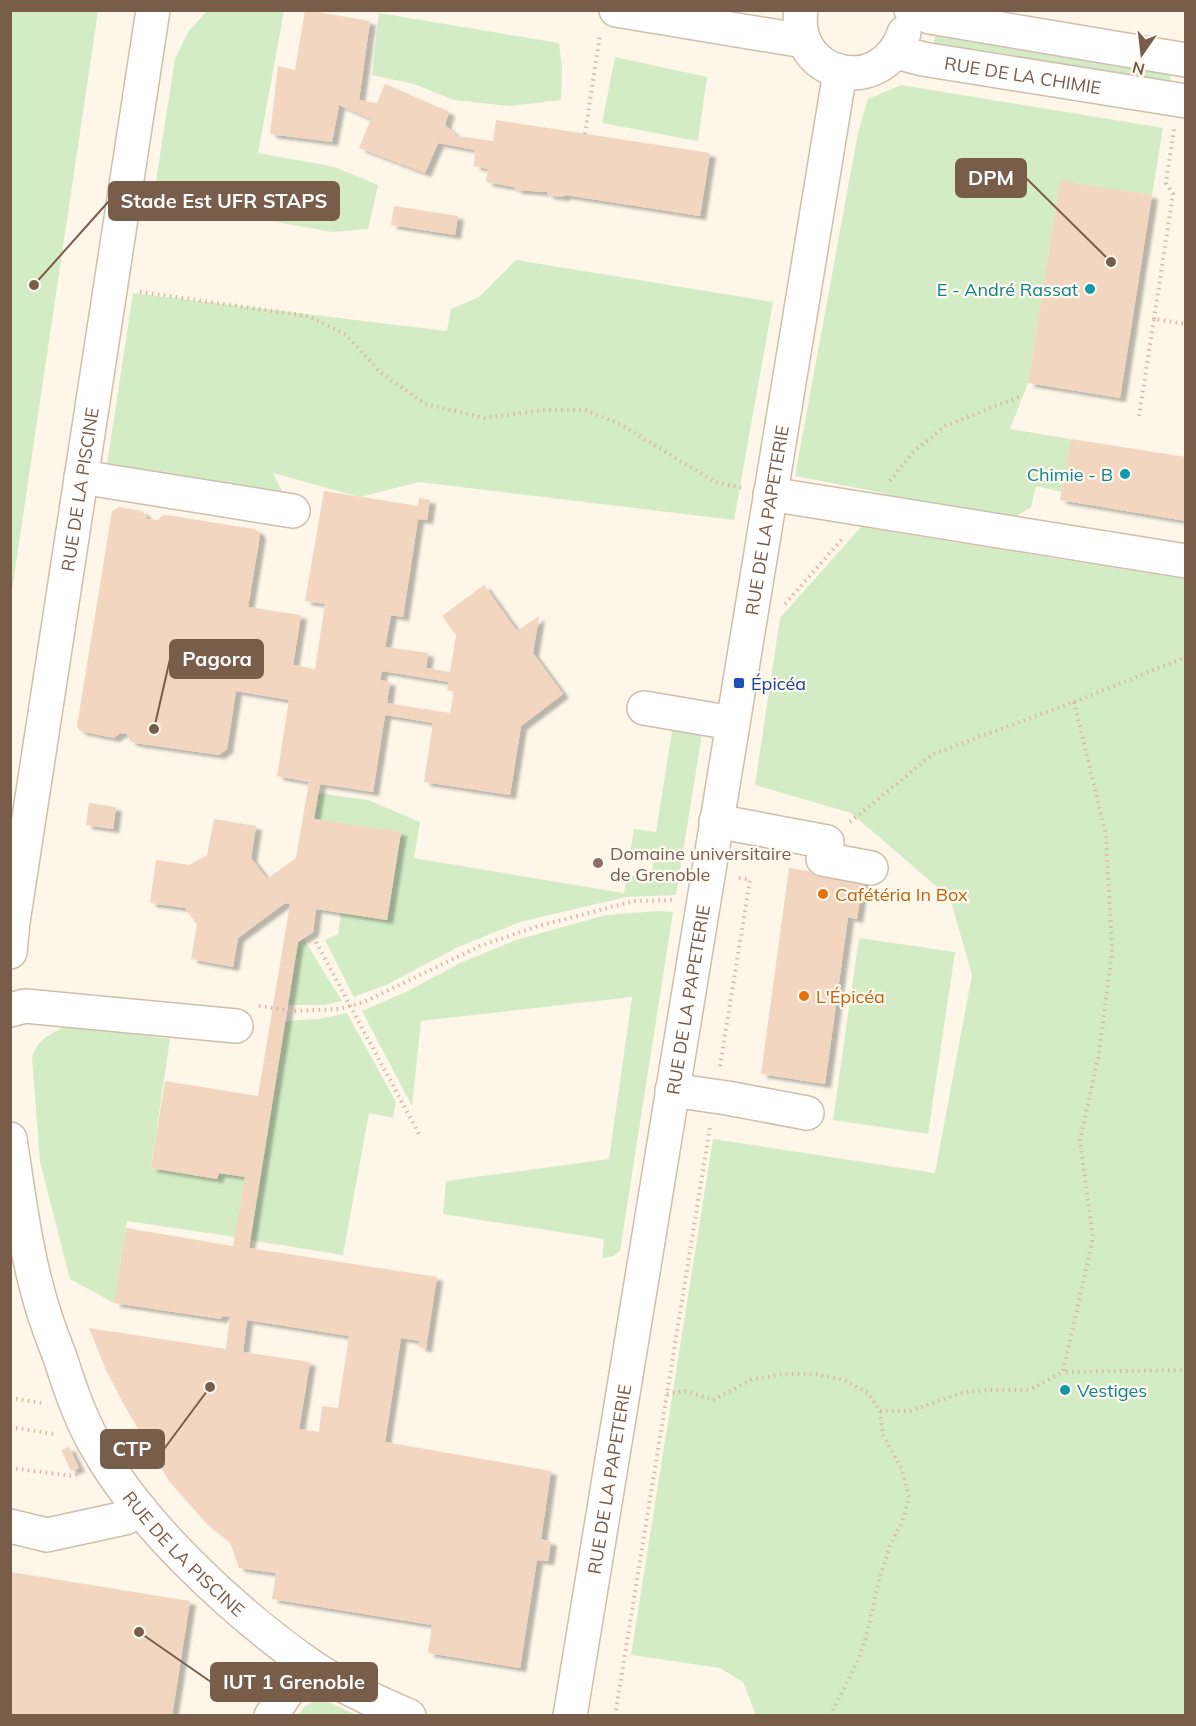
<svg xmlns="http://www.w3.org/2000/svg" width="1196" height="1726" font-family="Mulish,sans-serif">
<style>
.green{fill:#d4ecc6}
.building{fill:#f3d6c0;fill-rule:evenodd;filter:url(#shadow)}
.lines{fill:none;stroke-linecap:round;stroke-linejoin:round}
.minor-casing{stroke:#d0bead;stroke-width:36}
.path{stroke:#d9b9a2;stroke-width:4;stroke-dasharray:1.5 4.5;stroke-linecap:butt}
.minor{stroke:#fff;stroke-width:33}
.culture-dot{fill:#0f9aa8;stroke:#fffaf0;stroke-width:2}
.transit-dot{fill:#1a4fb4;stroke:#fffaf0;stroke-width:2}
.education-dot{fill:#8d6e63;stroke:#fffaf0;stroke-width:2}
.food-dot{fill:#e8710a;stroke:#fffaf0;stroke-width:2}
.labels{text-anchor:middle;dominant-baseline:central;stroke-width:4.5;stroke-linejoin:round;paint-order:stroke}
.street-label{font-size:18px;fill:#795d4b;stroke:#fffaf0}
.culture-label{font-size:18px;fill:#0d838f;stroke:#fffaf0;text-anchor:end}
.transit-label{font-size:18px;fill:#164399;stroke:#fffaf0;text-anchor:start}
.education-label{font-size:18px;fill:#785e54;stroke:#fffaf0;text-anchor:start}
.food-label{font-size:18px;fill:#c56008;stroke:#fffaf0;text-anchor:start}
.leader{fill:none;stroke:#795d4b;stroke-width:2}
.callout-dot{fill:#795d4b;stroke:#fffaf0;stroke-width:2}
.callout{fill:#795d4b;stroke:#795d4b;stroke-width:2}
.callout-label{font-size:20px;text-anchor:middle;font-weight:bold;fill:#fff}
</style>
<defs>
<filter id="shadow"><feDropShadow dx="6" dy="4" stdDeviation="1.5" flood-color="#0004"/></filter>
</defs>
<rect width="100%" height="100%" fill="#fdf6e9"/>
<path class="green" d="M10 11H98L11 597H10Z
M207 11H284L258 153 335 167 378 185 368 229 332 232 153 200 175 59 188 32Z
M379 13 559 43 562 69 561 100 509 106 454 100 414 84 372 75Z
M935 34 1172 67 1169 86 933 48Z
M615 57 707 77 698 141 602 123Z
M901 85 1163 128 1152 195 1060 182 1028 383 1010 429 1071 439 1062 492 1036 486 1031 507 1013 518 889 500 883 493 795 476 858 133 868 99Z
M516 260 773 302 734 520 419 482 360 497 273 473 285 498 106 471 133 293 447 331 451 309 479 297Z
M861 527 1185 579V1715H756L743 1682 720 1668 631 1655 713 1139 935 1173 972 975 950 898 851 813 755 785 780 618Z
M674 719 703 728 676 895 626 897 520 922 456 948 388 984 354 997 325 940 338 934 341 913 387 920 401 833 314 819 318 793 368 800 420 822 414 858 624 893 627 875 651 879 654 858 630 854 634 829 656 832Z
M657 911 673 912 620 1251 613 1256 602 1258 604 1239 443 1214 446 1181 609 1159 632 997 421 1021 412 1106 362 1011 408 991 460 963 516 940 606 915Z
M303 938 342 1001 325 1005H287L298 942Z
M859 938 955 952 928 1134 833 1120Z
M347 1013 396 1102 393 1118 369 1113 343 1255 250 1240 285 1021 319 1019Z
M68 1026 170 1039 151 1168 217 1179 219 1173 245 1177 235 1237 127 1221 114 1303 70 1279 40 1162 32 1057C38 1039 51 1033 68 1026Z
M319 1699 329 1702 356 1715H298L305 1706Z"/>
<path class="building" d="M305 10 370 21 359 100 377 103 385 84 449 112 445 125 457 136 493 141 496 120 710 153 700 216 566 195 562 197 548 195 547 192 516 190 514 187 486 182 488 169 474 166 475 150 438 143 425 173 359 148 371 119 339 105 332 142 270 134 278 66 295 70Z
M1060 181 1152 195 1120 398 1028 383Z
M394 206 458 216 455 235 391 225Z
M1071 439 1186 457V521L1060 500Z
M324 491 418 506 419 498 430 500 427 520 418 519 403 617 391 615 385 647 428 653 426 668 450 672 456 635 442 616 484 585 517 631 539 616 533 653 563 694 521 726 510 795 424 782 433 723 385 715 373 792 320 784 314 819 401 832 387 920 316 909 313 932 298 942 249 1248 437 1277 426 1348 419 1347 420 1341 401 1338 385 1442 551 1471 541 1539 551 1542 548 1561 537 1560 520 1668 428 1653 432 1625 272 1599 276 1573 239 1568 230 1542 207 1524 169 1481 124 1405 106 1370 89 1328 226 1349 230 1317 222 1316 221 1319 114 1303 126 1228 233 1246 245 1177 219 1173 217 1179 151 1168 165 1081 258 1096 290 904 285 903 238 938 233 967 191 959 197 925 185 908 150 903 156 860 190 865 207 855 214 819 256 826 251 858 267 879 296 858 309 782 277 776 289 700 236 691 227 749 219 755 135 743 130 741 127 734 120 733 114 738 80 731 77 726 112 511 119 507 141 511 145 514 147 519 158 520 162 516 167 515 254 529 258 531 260 535 248 607 301 615 293 665 315 669 325 604 305 601ZM382 671 449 682 447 690 454 692 450 713 387 703 390 682 380 680ZM247 1320 349 1336 338 1408 322 1406 319 1432 299 1429 310 1362 243 1352Z
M89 803 116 807 113 829 86 825Z
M789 868 863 880 857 919 848 917 825 1084 761 1074Z
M69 1447 79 1468 71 1471 61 1450Z
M10 1572 190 1601 172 1716H10Z"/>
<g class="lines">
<defs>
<g id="minor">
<path d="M616 10 804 41"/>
<path d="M801 10C791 77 882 99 904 33"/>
<path d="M911 10 930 17 1186 60"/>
<path id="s1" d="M896 52 923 59 1186 101"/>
<path d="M81 477 293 511"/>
<path d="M770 494 1186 561"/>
<path d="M644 708 732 723"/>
<path d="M716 821 827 842 823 859 871 868"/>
<path id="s2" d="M10 952 13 922 153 10"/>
<path d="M10 1010 25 1006 236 1026"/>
<path d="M672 1090 727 1098 807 1113"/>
<path id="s3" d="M10 1139C19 1197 26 1257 44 1313 49 1329 55 1344 61 1360 70 1389 80 1418 95 1444 139 1524 231 1609 305 1662 334 1683 376 1702 409 1716"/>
<path d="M10 1526 47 1535 125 1518 140 1509"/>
<path d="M271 1716 306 1663"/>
<path id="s4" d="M570 1716 840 72"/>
</g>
</defs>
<use href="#minor" class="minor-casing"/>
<path class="path" d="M585 134 600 35
M140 292 308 316 346 335 380 372 425 404 485 418 543 410H585L620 424 715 482 742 488
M1154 319 1173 194 1166 183 1174 129
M1139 416 1154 319 1186 324
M890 481 912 453 945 426 1021 396
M785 604 844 537
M1074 702 1106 835 1112 952 1099 1054 1080 1140 1093 1238 1063 1372 1186 1370
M850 822 933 754 1074 702 1186 657
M316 942 420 1136
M259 1006 294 1011 339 1009 364 1002 480 946 535 927 634 901 672 900
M720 1066 750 880 739 878
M667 1394 685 1391 713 1400 753 1379 785 1374H815L844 1380 868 1393 880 1411 883 1435 902 1470 909 1497 902 1522 890 1545 878 1584 867 1634 858 1660 830 1716
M10 1398 42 1403
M880 1411H910L964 1392 991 1390H1029L1063 1372
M10 1427 54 1434
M10 1468 73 1476 78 1474
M615 1716 710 1127"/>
<use href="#minor" class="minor"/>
</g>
<g class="culture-dot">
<circle cx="1090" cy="289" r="6"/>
<circle cx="1125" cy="474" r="6"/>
<circle cx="1065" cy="1390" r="6"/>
</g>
<rect class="transit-dot" x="733" y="677" width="12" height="12" rx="3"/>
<circle class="education-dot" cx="598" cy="863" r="6"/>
<g class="food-dot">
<circle cx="823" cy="894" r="6"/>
<circle cx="804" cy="996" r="6"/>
</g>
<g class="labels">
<g class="street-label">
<text stroke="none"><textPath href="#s1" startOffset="129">RUE DE LA CHIMIE</textPath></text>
<text stroke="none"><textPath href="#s2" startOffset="468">RUE DE LA PISCINE</textPath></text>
<text stroke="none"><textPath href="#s4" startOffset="1212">RUE DE LA PAPETERIE</textPath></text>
<text stroke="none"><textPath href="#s4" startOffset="726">RUE DE LA PAPETERIE</textPath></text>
<text stroke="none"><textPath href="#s4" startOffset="240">RUE DE LA PAPETERIE</textPath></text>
<text stroke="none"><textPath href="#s3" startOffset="460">RUE DE LA PISCINE</textPath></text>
</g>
<g class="culture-label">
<text x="1078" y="289">E - André Rassat</text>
<text x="1113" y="474">Chimie - B</text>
<text x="1077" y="1390" text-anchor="start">Vestiges</text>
</g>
<g class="transit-label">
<text x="751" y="683">Épicéa</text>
</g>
<g class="education-label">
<text x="610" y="853">Domaine universitaire<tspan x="610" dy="21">de Grenoble</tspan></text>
</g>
<g class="food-label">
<text x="835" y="894">Cafétéria In Box</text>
<text x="816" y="996">L'Épicéa</text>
</g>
</g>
<path class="leader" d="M1111 262L1026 178M34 285L109 201M154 729L170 659M210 1387L164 1449M139 1632L211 1682"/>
<g class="callout-dot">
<circle cx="1111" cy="262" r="6"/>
<circle cx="34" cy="285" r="6"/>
<circle cx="154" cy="729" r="6"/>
<circle cx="210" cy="1387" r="6"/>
<circle cx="139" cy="1632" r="6"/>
</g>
<g class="callout">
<rect x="956" y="159" width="70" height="38" rx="6"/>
<rect x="109" y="182" width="230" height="38" rx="6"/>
<rect x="170" y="640" width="93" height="38" rx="6"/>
<rect x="101" y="1430" width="63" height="38" rx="6"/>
<rect x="211" y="1663" width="166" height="38" rx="6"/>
</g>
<g class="callout-label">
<text x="991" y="185">DPM</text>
<text x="224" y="208">Stade Est UFR STAPS</text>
<text x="217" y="666">Pagora</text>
<text x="132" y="1456">CTP</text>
<text x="294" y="1689">IUT 1 Grenoble</text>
</g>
<rect width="1196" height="1726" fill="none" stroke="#795d4b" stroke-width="24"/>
<g transform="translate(1142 54) rotate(194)" stroke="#fffaf0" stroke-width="4.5" paint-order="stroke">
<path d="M0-4.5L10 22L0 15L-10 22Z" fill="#795d4b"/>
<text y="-9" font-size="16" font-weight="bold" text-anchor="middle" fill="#795d4b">N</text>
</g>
</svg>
